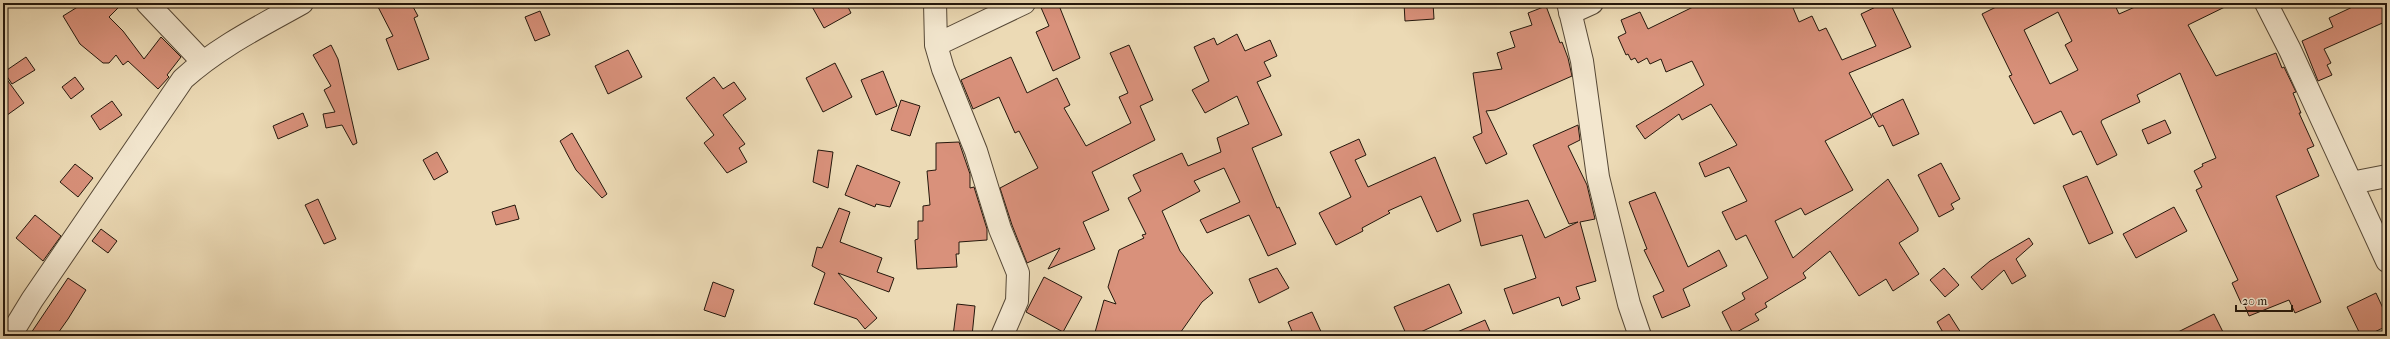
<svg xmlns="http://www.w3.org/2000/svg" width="2390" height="339" font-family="'IM FELL French Canon',serif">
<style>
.building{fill:#d9917b;stroke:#24170c;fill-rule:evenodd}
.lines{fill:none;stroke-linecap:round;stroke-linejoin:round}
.minor-casing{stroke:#564836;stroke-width:24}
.minor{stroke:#f3e7cf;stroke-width:22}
</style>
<rect width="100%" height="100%" fill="#ecdab5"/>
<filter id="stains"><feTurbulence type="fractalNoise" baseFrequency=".005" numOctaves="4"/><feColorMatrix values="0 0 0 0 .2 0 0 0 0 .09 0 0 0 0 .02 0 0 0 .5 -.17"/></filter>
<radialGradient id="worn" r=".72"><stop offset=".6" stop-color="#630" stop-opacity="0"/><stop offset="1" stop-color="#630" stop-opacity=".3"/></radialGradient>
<path class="building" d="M84 3H123L109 17 123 31 144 59 161 37 181 57 167 75 169 77 158 89 128 61 123 65 116 55 109 63H103L80 44 63 16Z
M376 3H411L418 16 414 18 429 59 398 70 386 39 393 36Z
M810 3H846L851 13 824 28Z
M1039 3H1058L1080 58 1053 71 1036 32 1049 26Z
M1404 3H1433L1434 19 1405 21Z
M1691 3H1791L1799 22 1812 16 1819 31 1826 28 1842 60 1876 46 1861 14 1884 3H1890L1911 47 1849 73 1872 117 1825 141 1853 190 1805 215 1801 208 1775 221 1793 258 1888 179 1918 228V231L1899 243 1919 274 1893 291 1886 279 1859 296 1830 251 1803 273 1806 278 1765 303 1767 307 1755 314 1759 320 1733 334 1722 312 1745 299 1742 293 1768 278 1746 235 1736 240 1722 212 1747 201 1729 167 1705 177 1699 163 1737 145 1711 104 1682 120 1679 114 1645 139 1636 126 1704 85 1692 61 1666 72 1661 59 1650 64 1647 58 1638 63 1635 58 1631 60 1628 54 1626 55 1618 37 1626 33 1621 20 1640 12 1648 29 1693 7Z
M2004 3H2114L2119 14 2144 3H2233L2188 25 2216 76 2276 53 2282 68 2284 67 2296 92 2293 93 2301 113H2299L2314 146 2307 149 2319 176 2276 196 2321 302 2295 313 2289 300 2249 316 2244 304 2242 305 2232 283 2238 280 2196 190 2202 187 2194 171 2203 166 2202 164 2216 158 2180 73 2137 95 2140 102 2102 120 2101 122 2117 155 2097 165 2081 131 2073 135 2061 111 2034 124 2009 76 2012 75 1982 14ZM2058 12 2072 41 2065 45 2078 70 2050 84 2024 30Z
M2361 3H2387V21L2324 49 2331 63 2327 65 2332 75 2318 81 2302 41 2333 27 2329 18Z
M1546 6 1560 43 1562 42 1568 58 1572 76 1495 110 1486 111 1507 154 1486 164 1473 137 1482 133 1473 73 1502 69 1497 53 1515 47 1510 32 1532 25 1528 13Z
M540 11 550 35 535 41 525 17Z
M1237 34 1245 51 1270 40 1277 56 1264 62 1271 76 1257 82 1282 135 1252 148 1277 208 1279 207 1296 244 1268 256 1249 215 1207 233 1200 220 1240 202 1224 168 1194 181 1200 191 1162 211 1180 251 1213 293 1202 302 1178 336H1094L1104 300 1116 304 1108 287 1119 250 1144 238 1142 235 1146 234 1128 198 1141 191 1133 175 1182 153 1188 166 1221 152 1217 138 1249 124 1237 96 1205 113 1192 90 1209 81 1194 47 1214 38 1217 45Z
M331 45 338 59 357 143 353 145 342 125 326 128 323 114 335 112 324 90 331 86 313 55Z
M1129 45 1153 100 1140 106 1155 140 1092 172 1109 210 1083 222 1095 249 1048 269 1060 248 1027 263 1012 225 1000 188 1038 168 1019 131 1015 133 999 97 973 109 961 80 1011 57 1027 93 1057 78 1070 105 1064 108 1086 146 1131 123 1119 97 1128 93 1110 53Z
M628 50 642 77 608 94 595 66Z
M26 57 35 70 12 84 4 72Z
M835 63 852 97 823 112 806 78Z
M883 71 897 106 876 115 861 80Z
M3 74 24 103 3 118Z
M75 77 84 89 71 99 62 87Z
M714 77 723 89 734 82 746 99 723 115 745 144 739 148 747 162 727 173 704 143 714 135 686 98Z
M1903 99 1919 134 1893 146 1883 125 1879 127 1872 114Z
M901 100 920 106 910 136 891 130Z
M112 101 122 115 100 130 91 116Z
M303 113 308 126 278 139 273 126Z
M2165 120 2171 133 2148 144 2142 130Z
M1578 125 1580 140 1568 146 1587 185 1595 219 1580 222 1596 281 1576 287 1580 299 1562 306 1559 297 1513 314 1504 289 1536 278 1522 235 1481 246 1473 214 1528 200 1545 238 1578 222 1569 224 1533 145Z
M572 133 607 194 602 198 576 170 560 141Z
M1359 139 1366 155 1355 160 1368 187 1435 157 1461 221 1437 232 1421 196 1388 211 1390 213 1362 228 1363 231 1336 245 1319 213 1351 197 1330 152Z
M959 142 970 174V188L974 187 987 229V240L959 242V254H956L957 267 917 269 915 240 918 239V221H923V206L930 205 927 171 936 170V143Z
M818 150 833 152 828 188 813 182Z
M437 152 448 172 434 180 423 160Z
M1941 163 1960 199 1951 204 1954 209 1939 217 1918 175Z
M75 164 93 178 78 197 60 182Z
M857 165 900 182 890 207 876 204 875 207 845 195Z
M2087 176 2113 233 2089 244 2063 186Z
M1655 192 1688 267 1719 250 1727 266 1683 289 1690 306 1662 318 1653 296 1664 291 1644 250 1647 249 1629 202Z
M318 199 336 239 324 244 305 205Z
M515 205 519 219 496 225 492 212Z
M2174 207 2187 231 2136 258 2123 234Z
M839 208 850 212 840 242 882 258 877 272 894 278 889 292 838 273 877 318 865 329 857 319 814 304 825 273 812 266 817 247 822 248Z
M35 215 61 236 43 261 16 238Z
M101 229 117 241 108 253 92 241Z
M2029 238 2033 244 2016 259 2026 276 2012 284 2004 270 1982 290 1971 277 1990 261Z
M1277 268 1289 288 1259 303 1249 279Z
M1944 268 1959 285 1945 297 1930 280Z
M1044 277 1082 297 1063 332 1026 312Z
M68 278 86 290 68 319 56 336H29Z
M713 282 734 290 725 317 704 310Z
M1449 284 1462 313 1412 336H1407L1394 307Z
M2376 293 2387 317V326L2366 336H2361L2347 307Z
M957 304 975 306 972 336H953Z
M1312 312 1323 336H1294L1288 322Z
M1949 314 1963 336H1945L1937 322Z
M2214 314 2225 336H2170Z
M1485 320 1492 336H1448Z"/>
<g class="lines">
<defs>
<path id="minor" d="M147 3 202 61
M935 3 936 45 943 69 976 151 1000 229 1018 273 1017 301 1002 336
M1568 3 1582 61 1598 177 1629 304 1640 336
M2266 3 2290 50 2387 261
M1570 13 1592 3
M936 45 1024 3
M2351 183 2387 176
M10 336 32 300 183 79C218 47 261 26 302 3"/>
</defs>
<use href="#minor" class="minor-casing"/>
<use href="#minor" class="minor"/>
</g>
<rect width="2390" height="339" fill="none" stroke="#ecdab5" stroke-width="16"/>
<rect x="4" y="4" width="2382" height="331" fill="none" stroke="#24170c" stroke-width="2"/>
<rect x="8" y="8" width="2374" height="323" fill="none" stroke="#24170c"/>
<path d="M2236 305v6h56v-6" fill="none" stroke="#24170c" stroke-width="2"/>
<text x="2242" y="305" font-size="12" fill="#24170c" stroke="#f3e7cf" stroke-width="3" paint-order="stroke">20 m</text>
<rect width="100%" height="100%" filter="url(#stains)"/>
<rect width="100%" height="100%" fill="url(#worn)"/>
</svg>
